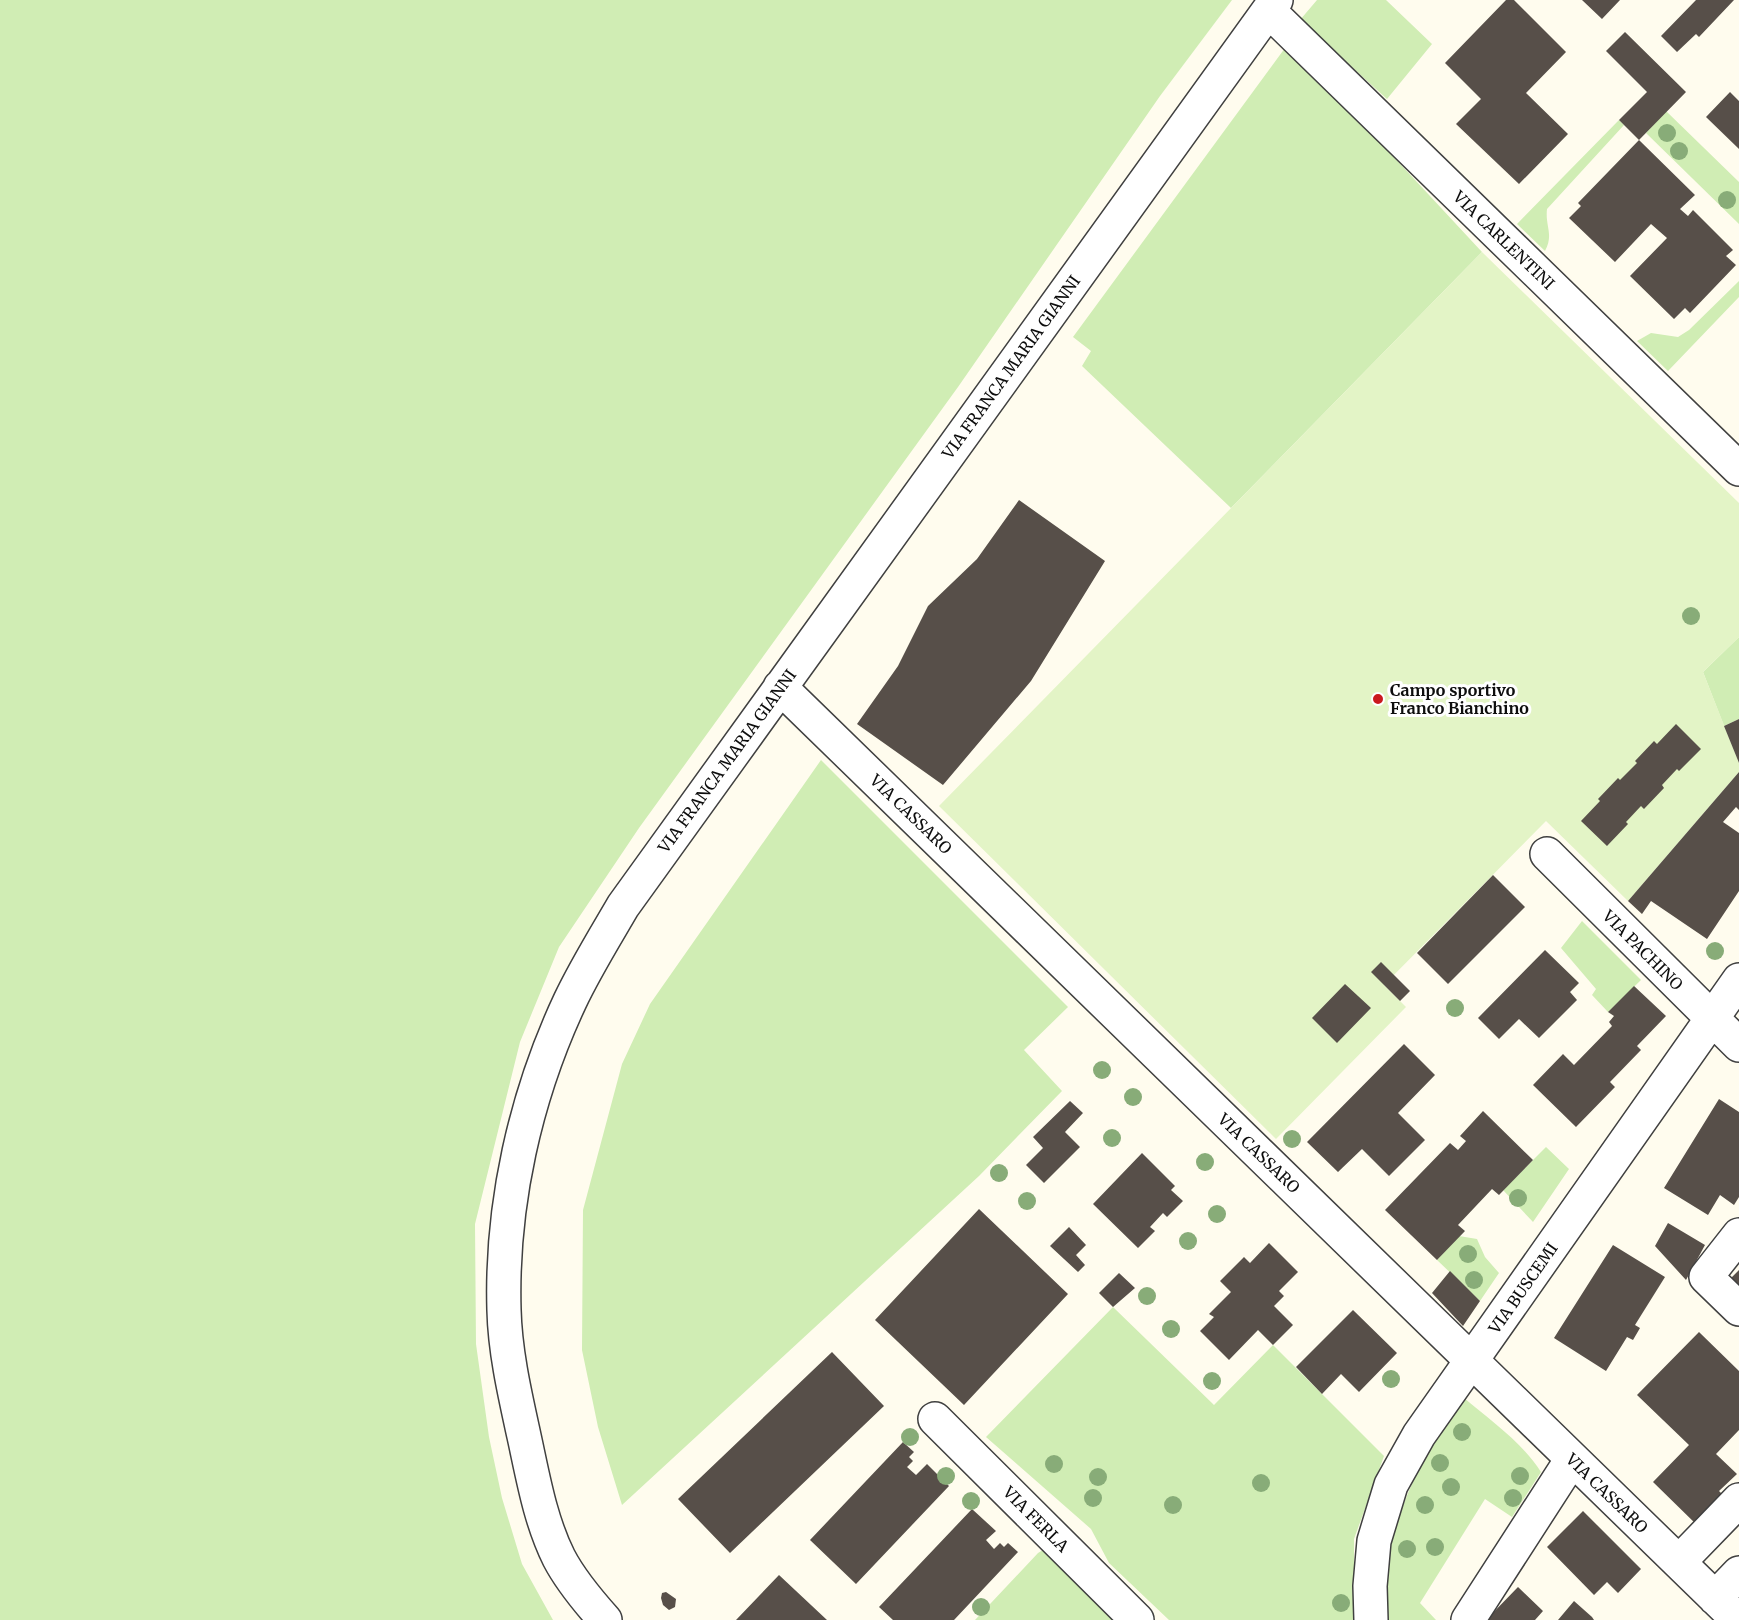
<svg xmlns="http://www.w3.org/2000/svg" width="1739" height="1620" font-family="Merriweather,serif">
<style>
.green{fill:#d0edb4}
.pitch{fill:#e3f4c6}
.building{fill:#574f49}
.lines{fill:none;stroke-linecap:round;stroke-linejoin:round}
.minor-casing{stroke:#404040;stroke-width:36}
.minor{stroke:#fff;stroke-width:33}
.tree{fill:#88ac78}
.poi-dot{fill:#ca191e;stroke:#fff;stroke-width:2}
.labels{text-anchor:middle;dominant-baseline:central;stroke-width:6;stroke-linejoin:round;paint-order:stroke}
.street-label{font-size:16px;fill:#0d0d0d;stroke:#fff}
.poi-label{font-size:16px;font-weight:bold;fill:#0d0d0d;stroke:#fff;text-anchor:start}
</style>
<rect width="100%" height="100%" fill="#fffcee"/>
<path class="green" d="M0 0H1232L1160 96 958 387 639 828 559 947 520 1042 475 1224 476 1344 489 1437 502 1498 522 1564 553 1620H0Z
M1317 0H1386L1432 44 1387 99 1300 20Z
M1285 48 1350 110 1482 252 1231 508 1082 366 1091 351 1073 337Z
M1666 111 1739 182V224L1646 133Z
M1619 120 1624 125 1547 209C1545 227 1554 234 1545 251L1517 224Z
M1739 281V297L1668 371 1637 341 1651 333 1678 337 1689 330Z
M1739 637V719L1724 726 1703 672Z
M821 760 1068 1007 1024 1050 1062 1091 979 1176 622 1505 598 1427 582 1350 583 1210 622 1064 650 1004Z
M1582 921 1641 980 1608 1012 1592 995 1596 989 1561 948Z
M1546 1147 1569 1169 1533 1222 1503 1190Z
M1459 1236 1477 1239 1485 1257 1499 1273 1480 1301 1437 1260Z
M1113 1307 1214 1405 1273 1345 1384 1456 1354 1539V1600L1355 1620H1169L1109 1563 1091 1529 986 1437Z
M1464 1398C1491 1421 1522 1442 1541 1472L1512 1517 1485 1499 1420 1603 1436 1620H1389C1387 1607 1383 1591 1384 1579 1390 1523 1427 1440 1464 1398Z
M1046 1548 1119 1620H975L1038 1553Z"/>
<path class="pitch" d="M1482 252 1739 503V637L1703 672 1739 763V772L1628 901 1546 821 1384 985 1406 1007 1276 1139 939 806Z"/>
<path class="building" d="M1506 0H1514L1566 52 1526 93 1568 134 1519 184 1456 124 1481 99 1445 63Z
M1582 0H1620L1602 19Z
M1696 0H1734L1699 37 1696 34 1677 52 1661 36Z
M1625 32 1686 92 1639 140 1619 120 1647 92 1606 51Z
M1730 92 1739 101V149L1706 117Z
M1639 140 1695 195 1680 209 1688 216 1693 210 1733 250 1726 256 1736 265 1690 313 1685 308 1674 319 1630 276 1667 238 1651 224 1615 262 1569 218 1581 206 1578 203Z
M1019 500 1105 561 1031 681 943 785 857 724 898 666 928 606 977 559Z
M1739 719V763L1724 726Z
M1676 724 1701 749 1679 771 1677 769 1662 785 1664 788 1644 809 1641 806 1626 822 1628 824 1607 846 1581 821 1600 801 1598 799 1618 778 1620 780 1637 763 1635 761 1654 741 1657 744Z
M1739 772V810L1736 807 1723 822 1739 833V891L1707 939 1651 901 1642 914 1628 901Z
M1493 875 1525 907 1448 984 1417 953Z
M1545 950 1579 983 1570 992 1577 1000 1539 1038 1519 1019 1499 1039 1478 1018Z
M1381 962 1410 991 1400 1001 1371 972Z
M1345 984 1371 1008 1337 1043 1312 1018Z
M1634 986 1666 1016 1637 1046 1641 1050 1610 1082 1615 1087 1576 1127 1533 1085 1563 1054 1574 1065 1612 1026 1609 1022 1614 1016 1608 1012Z
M1404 1044 1435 1075 1398 1113 1425 1140 1389 1176 1362 1149 1338 1172 1307 1142Z
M1719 1099 1739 1112V1197L1734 1205 1720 1195 1708 1215 1664 1188Z
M1070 1101 1083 1113 1065 1132 1080 1147 1044 1183 1026 1165 1043 1148 1033 1137Z
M1483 1111 1533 1160 1499 1195 1492 1189 1458 1225 1465 1231 1437 1260 1385 1210 1450 1143 1458 1150 1466 1141 1460 1136Z
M1142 1153 1175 1186 1171 1190 1183 1201 1167 1217 1163 1213 1150 1227 1155 1231 1138 1248 1093 1204Z
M979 1209 1068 1294 964 1405 875 1320Z
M1668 1223 1705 1245 1686 1280 1655 1246Z
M1069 1227 1086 1245 1076 1255 1085 1265 1078 1272 1050 1246Z
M1269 1243 1298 1272 1279 1291 1284 1296 1274 1306 1293 1325 1273 1345 1258 1330 1229 1360 1200 1331 1214 1317 1209 1314 1231 1292 1220 1281 1244 1257 1250 1263Z
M1613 1245 1665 1277 1635 1325 1640 1328 1633 1340 1627 1337 1606 1371 1554 1338Z
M1739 1270V1289L1730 1279Z
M1450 1271 1480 1301 1463 1326 1432 1293Z
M1119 1273 1135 1288 1113 1307 1099 1293Z
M1353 1310 1397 1353 1359 1392 1341 1374 1322 1394 1296 1367Z
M1699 1332 1739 1371V1430L1716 1454 1737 1474 1719 1491 1727 1499 1699 1527 1653 1482 1689 1445 1637 1395Z
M832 1352 884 1406 730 1553 678 1499Z
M903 1442 914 1452 909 1457 913 1461 907 1467 916 1475 927 1464 949 1486 856 1584 810 1540Z
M972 1509 996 1531 986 1540 994 1549 1000 1543 1004 1547 1008 1543 1018 1552 954 1620H893L879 1607Z
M1583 1511 1641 1569 1618 1593 1607 1582 1594 1595 1547 1547Z
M779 1575 827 1620H736Z
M1518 1587 1543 1611 1535 1620H1486Z
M666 1592 676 1599 675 1607 669 1610 663 1605 661 1598 662 1593Z
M1574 1601 1592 1617 1594 1620H1558Z"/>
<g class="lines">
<defs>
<path id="minor" d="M1269 11 1739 469
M780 687 1738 1620
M1547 854 1739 1045
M1739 1235 1706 1277 1739 1309
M935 1419 1137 1620
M1679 1562 1739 1500
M1715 1598 1739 1573
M605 1620C588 1601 571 1581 559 1558 540 1520 533 1477 524 1436 515 1395 505 1352 504 1310 501 1205 525 1097 570 1001 585 969 605 937 623 906L1276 0
M1371 1620 1370 1586 1374 1541 1391 1485 1419 1435 1739 980
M1468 1620 1572 1459"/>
</defs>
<use href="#minor" class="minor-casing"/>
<use href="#minor" class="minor"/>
</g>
<g class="tree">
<circle cx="1667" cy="133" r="9"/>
<circle cx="1679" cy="151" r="9"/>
<circle cx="1727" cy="200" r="9"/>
<circle cx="1691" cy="616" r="9"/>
<circle cx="1715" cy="951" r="9"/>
<circle cx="1455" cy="1008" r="9"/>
<circle cx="1102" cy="1070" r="9"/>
<circle cx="1133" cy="1097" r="9"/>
<circle cx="1112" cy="1138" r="9"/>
<circle cx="1292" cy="1139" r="9"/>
<circle cx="1205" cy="1162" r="9"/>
<circle cx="999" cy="1173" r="9"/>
<circle cx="1518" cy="1198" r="9"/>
<circle cx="1027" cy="1201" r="9"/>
<circle cx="1217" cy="1214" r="9"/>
<circle cx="1188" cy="1241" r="9"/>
<circle cx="1468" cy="1254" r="9"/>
<circle cx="1474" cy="1280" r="9"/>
<circle cx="1147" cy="1296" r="9"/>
<circle cx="1171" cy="1329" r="9"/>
<circle cx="1391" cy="1379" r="9"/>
<circle cx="1212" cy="1381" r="9"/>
<circle cx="1462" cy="1432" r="9"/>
<circle cx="910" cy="1437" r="9"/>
<circle cx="1440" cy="1463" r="9"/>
<circle cx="1054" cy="1464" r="9"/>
<circle cx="946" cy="1476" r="9"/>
<circle cx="1520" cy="1476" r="9"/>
<circle cx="1098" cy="1477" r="9"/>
<circle cx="1261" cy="1483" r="9"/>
<circle cx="1451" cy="1487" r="9"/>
<circle cx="1093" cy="1498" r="9"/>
<circle cx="1513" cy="1498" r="9"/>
<circle cx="971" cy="1501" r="9"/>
<circle cx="1173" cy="1505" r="9"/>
<circle cx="1425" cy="1505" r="9"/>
<circle cx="1435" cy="1547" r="9"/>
<circle cx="1407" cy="1549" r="9"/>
<circle cx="1341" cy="1603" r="9"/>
<circle cx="981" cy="1607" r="9"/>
</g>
<circle class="poi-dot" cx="1378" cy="699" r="6"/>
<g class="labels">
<g class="street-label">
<text transform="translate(1504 240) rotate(44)">VIA CARLENTINI</text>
<text transform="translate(1011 367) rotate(-54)">VIA FRANCA MARIA GIANNI</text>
<text transform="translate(727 761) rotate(-54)">VIA FRANCA MARIA GIANNI</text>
<text transform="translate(911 814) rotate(44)">VIA CASSARO</text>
<text transform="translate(1643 950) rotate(45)">VIA PACHINO</text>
<text transform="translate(1259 1153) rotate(44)">VIA CASSARO</text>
<text transform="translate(1523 1288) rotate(-55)">VIA BUSCEMI</text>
<text transform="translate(1607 1493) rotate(44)">VIA CASSARO</text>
<text transform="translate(1036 1519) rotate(45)">VIA FERLA</text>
</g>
<g class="poi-label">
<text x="1390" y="690">Campo sportivo<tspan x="1390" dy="18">Franco Bianchino</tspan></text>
</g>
</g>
</svg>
